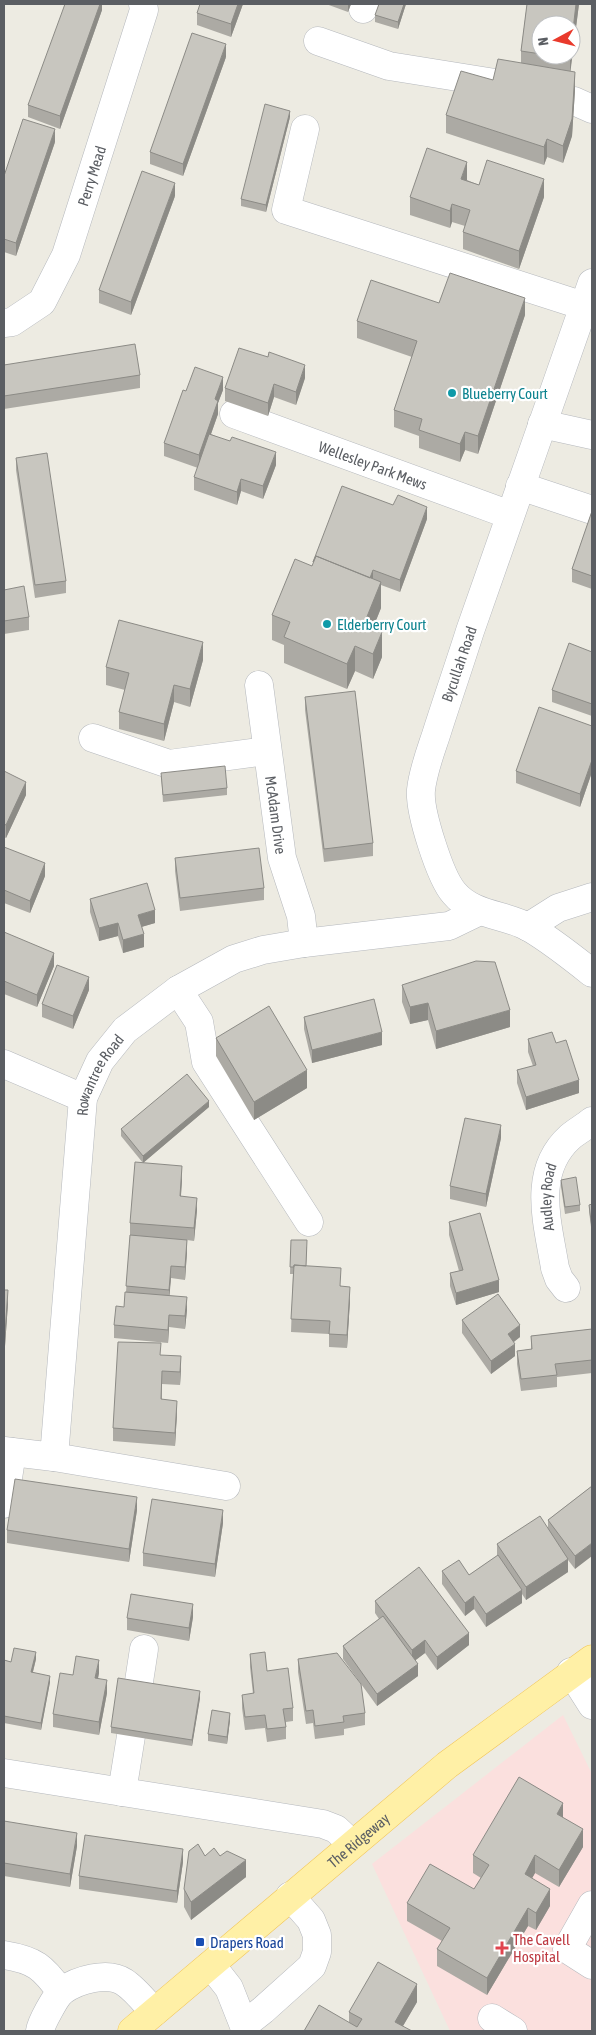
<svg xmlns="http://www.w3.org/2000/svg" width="596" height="2035" font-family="'Asap Condensed',sans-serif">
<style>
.medical{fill:#fbe0de}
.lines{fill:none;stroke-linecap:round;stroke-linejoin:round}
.minor-casing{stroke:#b5b8bd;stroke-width:29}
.major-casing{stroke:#f2c557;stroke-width:29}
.minor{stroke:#fff;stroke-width:28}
.major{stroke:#fff0a6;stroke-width:28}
.wall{fill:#acaaa4;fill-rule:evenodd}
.shaded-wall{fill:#8c8b86}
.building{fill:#c8c6bf;stroke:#8c8b86}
.culture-dot{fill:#0f9aa8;stroke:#fff;stroke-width:2}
.transit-dot{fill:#1a4fb4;stroke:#fff;stroke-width:2}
.health-dot{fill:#e0444e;stroke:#fff;stroke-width:2}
.labels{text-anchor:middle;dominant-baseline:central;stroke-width:4.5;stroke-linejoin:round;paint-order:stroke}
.street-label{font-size:15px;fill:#5b5e63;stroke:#fff}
.culture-label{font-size:15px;fill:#0d838f;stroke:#fff;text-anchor:start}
.health-label{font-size:15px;fill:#be3a42;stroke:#fff;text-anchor:start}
.transit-label{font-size:15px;fill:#164399;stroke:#fff;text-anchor:start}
</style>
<rect width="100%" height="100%" fill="#edebe2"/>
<path class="medical" d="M563 1715 592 1774V2031H450L372 1864Z"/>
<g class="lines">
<defs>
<g id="minor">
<path d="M363 9 365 4"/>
<path d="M318 41 389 66 495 83"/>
<path d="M574 101 592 109"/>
<path d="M305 129 286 210 584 306"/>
<path d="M592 283C552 399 510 515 470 631 459 666 447 700 436 735 430 753 423 771 421 790 419 811 440 877 454 893 473 916 506 914 530 928 552 941 572 957 592 973"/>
<path id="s1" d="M4 323 12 322 42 302 66 255 144 10 143 4"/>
<path id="s2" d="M234 414 510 515"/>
<path d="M542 424 592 435"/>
<path d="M520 486 592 510"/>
<path id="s3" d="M259 685 282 858 301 916 304 943"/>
<path d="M93 738 169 764 267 751"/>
<path d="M528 927 558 908 592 897"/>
<path d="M178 990 199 1022 206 1062 309 1222"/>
<path d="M4 1064 83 1098"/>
<path id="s4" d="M566 1288 559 1279 555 1268C548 1224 531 1172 570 1137 577 1131 585 1127 592 1121"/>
<path id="s5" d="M4 1451 54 1457 83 1098 100 1061 125 1030 178 990 234 959 263 950 304 943 449 926 480 911"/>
<path d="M54 1457 226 1486"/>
<path d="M4 1504 12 1452"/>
<path d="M571 1672 592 1705"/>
<path d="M138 1688 144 1649"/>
<path d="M4 1773 323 1824 336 1829 352 1844"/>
<path d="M122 1792 131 1736"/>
<path d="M592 1905 567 1949 592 1965"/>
<path d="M4 1955C35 1960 43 1967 61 1992"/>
<path d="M211 1965 229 1988 246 2031"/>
<path d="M492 2018 513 2031"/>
<path d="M244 2025 263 2010 312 1966 317 1952V1935L311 1920 290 1896"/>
<path d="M40 2031C41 2023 56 1996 62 1991 77 1980 108 1971 124 1982 135 1989 145 2002 154 2012"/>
</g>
<g id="major">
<path id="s6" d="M132 2031 447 1765 592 1659"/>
</g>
</defs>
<use href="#minor" class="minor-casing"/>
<use href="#major" class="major-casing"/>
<use href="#minor" class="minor"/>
<use href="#major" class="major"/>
</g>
<path class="wall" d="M102 4V10L60 129 28 117V105Z
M243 4 231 37 197 25V13Z
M326 4H351L348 12Z
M406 4 398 29 375 22V15Z
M527 4H579L570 72 575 90 572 136 563 163 547 157 544 165 446 133V115L493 80 521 63V51ZM541 25 571 55H541Z
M226 57 183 176 150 164V152Z
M290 117 266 212 241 206V199Z
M55 142 16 256 4 252V176Z
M467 180 479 185 544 197 519 269 463 249V232L465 226 452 222 450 228 410 215V197Z
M175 196 131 315 99 303V290Z
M439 303 525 315 478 454 465 450 460 462 419 448V436L394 427V410L412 357 357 338V321Z
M4 365 140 375V388L4 409Z
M305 378 296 405 274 397 268 416 225 401V388Z
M223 390 218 403V414L211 434 276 465 263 499 241 491 237 505 194 490V477L198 468 164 456V443L186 391Z
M16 458 66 581V593L35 598 16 470Z
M592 511V589L572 582V569Z
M427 519 400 592 381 585V608L373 628 382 657 373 679 355 671 347 689 284 663V645L272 640V615L312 566Z
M4 590 29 617V630L4 634Z
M592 652V716L552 702V690Z
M203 660 190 707 174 702 164 741 119 729V712L125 690 106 685V667Z
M305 697 373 843V856L324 862 305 710Z
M592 726V772L580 807 516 783V771Z
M4 771 26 795 6 838 4 837Z
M161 773 227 788V795L163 802Z
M4 847 45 876 30 913 4 903Z
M175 858 264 888V900L180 911 175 871Z
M90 899 155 923 141 927 144 947 123 953 118 936 99 941 90 912Z
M4 932 54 966 37 1007 4 994Z
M402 985 510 1027 436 1049 428 1020 410 1024 402 1002Z
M89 990 73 1029 42 1017V1004Z
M304 1017 382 1045 312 1063 304 1029Z
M216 1038 307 1088 254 1120 216 1056Z
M528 1039 579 1093 526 1110 517 1083V1070L533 1066 528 1052Z
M209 1107 143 1163 121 1136V1129Z
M501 1138 486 1207 450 1199V1186Z
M182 1179 181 1196 197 1210 194 1241 187 1240V1252L185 1280 171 1278 169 1296 187 1310 185 1329 169 1327 168 1343 114 1338V1325L124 1307 126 1292 130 1236V1223Z
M561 1180 580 1205V1211L565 1214 561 1187Z
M592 1204V1235L589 1211V1205Z
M449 1222 499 1292 456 1305 450 1286V1273L459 1271 449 1235Z
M291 1240 307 1247 306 1266 341 1286 350 1300 347 1348 329 1347V1334L291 1332 293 1274H290Z
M4 1290 8 1303 5 1346H4Z
M462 1320 520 1337 514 1342 515 1356 491 1374 462 1333Z
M592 1329V1373L557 1377V1387L521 1391 517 1364V1351L531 1349V1336Z
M161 1355 181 1368 180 1385 162 1384V1399L177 1413 175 1446 113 1441V1428Z
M592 1486 575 1569 568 1560V1572L526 1600 522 1594V1603L486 1627 474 1609 465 1616 442 1584V1571L469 1575 497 1556V1544L548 1529V1520Z
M137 1510 129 1562 7 1543V1530Z
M223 1523 215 1577 143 1566V1553Z
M375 1601 469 1645 437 1670 425 1653 415 1660 418 1676 377 1706 343 1659V1646L379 1619 375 1613Z
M193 1617 189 1641 127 1630V1618Z
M250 1654 267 1671 293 1708V1721L286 1722V1739L267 1742 265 1728 245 1730 242 1708V1695L253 1694 250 1667Z
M36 1659 33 1672 50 1682 41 1730 4 1723V1660L11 1662Z
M298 1659 365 1713V1725L344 1729V1735L315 1739 313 1723 306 1724 298 1672Z
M99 1673 98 1679 107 1693 99 1735 53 1727V1714L73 1675Z
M200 1698 192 1746 111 1733V1727Z
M230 1720 227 1744 208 1741V1734Z
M563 1818 583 1847 559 1887 535 1873 532 1878 550 1906 536 1930 528 1926 487 1995 437 1966V1949L442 1941 407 1921V1903L474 1889 481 1878 473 1873V1855Z
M4 1821 77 1846 70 1887 4 1876Z
M205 1856H220L246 1877 191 1920 184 1907V1889Z
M183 1862 177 1903 79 1889V1876Z
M417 2002 403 2026 304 2031 349 2022V2012Z"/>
<path class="shaded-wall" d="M100 4H102V10L60 129V116Z
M238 4H243L231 37V24Z
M349 4H351L348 12V5Z
M404 4H406L398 29V22Z
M576 4H579L570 75V55H571V47Z
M226 44V57L183 176V164Z
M575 72V90L572 136 563 163V146Z
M290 111V117L266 212V205Z
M55 129V142L16 256V243Z
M547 139V157L544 165V147Z
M467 162V180L461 196V179Z
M544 179V197L519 269V251Z
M175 183V196L131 315V302Z
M452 204V222L450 228V211Z
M525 298V315L478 454V436Z
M305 365V378L296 405V392Z
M223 377V390L218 403V414L199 468V455L215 399Z
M274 384V397L268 416V403Z
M465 432V450L460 462V444Z
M276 452V465L263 499V486Z
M241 479V491L237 505V492Z
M427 507V519L400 592V580Z
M373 570V582L368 583Z
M381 582V608L364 650V624Z
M382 632V657L373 679V654Z
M203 642V660L190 707V689Z
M355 646V671L347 689V664Z
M174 685V702L164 741V724Z
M592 760V772L580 807V794Z
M26 782V795L6 838V825Z
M45 863V876L30 913V901Z
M155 910V923L138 928V915Z
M118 923V936L99 941V928Z
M144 934V947L123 953V940Z
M54 953V966L37 1007V995Z
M89 977V990L73 1029V1016Z
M428 1003V1020L410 1024V1007Z
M510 1010V1027L436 1049V1031Z
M382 1032V1045L312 1063V1050Z
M307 1070V1088L254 1120V1102Z
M579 1080V1093L526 1110V1097Z
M209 1101V1107L143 1163V1156Z
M501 1125V1138L486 1207V1194Z
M182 1166V1179L180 1209V1196Z
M197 1198V1210L194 1241V1228Z
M187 1240V1252L185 1280V1267Z
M171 1266V1278L169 1302V1290Z
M499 1280V1292L456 1305V1293Z
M350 1287V1300L347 1348V1335Z
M8 1290V1303L5 1346V1333Z
M187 1297V1310L185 1329V1316Z
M169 1315V1327L168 1343V1330Z
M520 1325V1337L508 1346V1334Z
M515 1344V1356L491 1374V1361Z
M181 1356V1368L180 1385V1372Z
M177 1401V1413L175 1446V1433Z
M137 1497V1510L129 1562V1549Z
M223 1510V1523L215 1577V1564Z
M592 1543V1556L575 1569V1556Z
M568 1559V1572L526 1600V1587Z
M522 1590V1603L486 1627V1614Z
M474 1596V1609L465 1616V1603Z
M193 1604V1617L189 1641V1628Z
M469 1633V1645L437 1670V1657Z
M425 1640V1653L412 1663V1650Z
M36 1652V1659L31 1679V1672Z
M99 1660V1673L95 1691V1678Z
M418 1664V1676L377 1706V1694Z
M50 1676V1682L41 1730V1723Z
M107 1680V1693L99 1735V1722Z
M200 1691V1698L192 1746V1740Z
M230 1713V1720L227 1744V1737Z
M563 1803V1821L557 1814Z
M583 1829V1847L559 1887V1870Z
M77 1833V1846L70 1887V1874Z
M183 1849V1862L177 1903V1891Z
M535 1855V1873L525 1891V1874Z
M246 1860V1877L191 1920V1902Z
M550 1889V1906L536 1930V1913Z
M528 1908V1926L487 1995V1978Z
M417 1984V2002L400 2031 395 2022Z"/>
<path class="building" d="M65 4H100L60 116 28 105Z
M200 4H238L231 24 197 13Z
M379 4H404L398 22 375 15Z
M527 4H576L571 47V25H541V54L521 51Z
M192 33 226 44 183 164 150 152Z
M552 55H570V57Z
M498 59 575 72 572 119 563 146 547 139 544 147 446 115 461 71 493 80Z
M265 104 290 111 266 205 241 199Z
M23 119 55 129 16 243 4 239V176Z
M427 148 467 162 461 179 479 185 487 160 544 179 519 251 463 232 470 210 452 204 450 211 410 197Z
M142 171 175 183 131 302 99 290Z
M450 273 525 298 478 436 465 432 460 444 419 430 422 419 394 410 417 341 357 321 371 280 439 303Z
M135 344 140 375 4 396V365Z
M239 348 268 357 269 352 305 365 296 392 274 384 268 403 225 388Z
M195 367 223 377 215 399 218 401 199 455 164 443 183 390 186 391Z
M209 434 230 441 232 437 276 452 263 486 241 479 237 492 194 477Z
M47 453 66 581 35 585 16 458Z
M342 486 393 505 398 495 427 507 400 580 373 570 370 578 316 556 313 562Z
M592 511V576L572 569Z
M316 556 381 582 364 624 382 632 373 654 355 646 347 664 284 637 290 622 272 615 295 559 312 566Z
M24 586 29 617 4 621V590Z
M119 620 203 642 190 689 174 685 164 724 119 712 129 673 106 667Z
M569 643 592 652V704L552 690Z
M355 691 373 843 324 849 305 697Z
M539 707 592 726V760L580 794 516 771Z
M225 766 227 788 163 795 161 773Z
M4 771 26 782 6 825 4 824Z
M4 847 45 863 30 901 4 890Z
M259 848 264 888 180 898 175 858Z
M147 883 155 910 138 915 144 934 123 940 118 923 99 928 90 899Z
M4 932 54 953 37 995 4 981Z
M476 961 495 962 510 1010 436 1031 428 1003 410 1007 402 985Z
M57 965 89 977 73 1016 42 1004Z
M374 999 382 1032 312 1050 304 1017Z
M269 1006 307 1070 254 1102 216 1038Z
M552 1032 556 1043 566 1040 579 1080 526 1097 517 1070 536 1065 528 1039Z
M187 1074 209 1101 143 1156 121 1129Z
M465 1118 501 1125 486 1194 450 1186Z
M135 1162 182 1166 180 1196 197 1198 194 1228 130 1223Z
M576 1177 580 1205 565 1207 561 1180Z
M592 1204V1228L589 1205Z
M480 1213 499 1280 456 1293 450 1273 463 1270 449 1222Z
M130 1235 187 1240 185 1267 171 1266 169 1290 126 1286Z
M291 1240H307L306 1266 294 1265V1267H290Z
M294 1265 341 1268 340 1286 350 1287 347 1335 329 1334 330 1321 291 1319Z
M4 1290H8L5 1333H4Z
M125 1292 187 1297 185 1316 169 1315 168 1330 114 1325 116 1306 124 1307Z
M498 1294 520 1325 508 1334 515 1344 491 1361 462 1320Z
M592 1329V1360L555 1364 557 1375 521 1379 517 1351 532 1349 531 1336Z
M118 1342 161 1343 160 1355 181 1356 180 1372 162 1371 161 1399 177 1401 175 1433 113 1428Z
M15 1479 137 1497 129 1549 7 1530Z
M592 1486V1543L575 1556 548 1520Z
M152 1499 223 1510 215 1564 143 1553Z
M540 1516 568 1559 526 1587 497 1544Z
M498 1555 522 1590 486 1614 474 1596 465 1603 442 1571 459 1560 469 1575Z
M419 1567 469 1633 437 1657 425 1640 412 1650 375 1601Z
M131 1594 193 1604 189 1628 127 1618Z
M383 1616 418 1664 377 1694 343 1646Z
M14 1648 36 1652 31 1672 50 1676 41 1723 4 1716V1660L11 1662Z
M265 1652 267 1671 288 1668 293 1708 283 1709 286 1727 267 1729 265 1715 245 1717 242 1695 254 1693 250 1654Z
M337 1653 361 1684 365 1713 343 1716 344 1722 315 1726 313 1710 306 1711 298 1659Z
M76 1656 99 1660 95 1678 107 1680 99 1722 53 1714 60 1673 73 1675Z
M118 1678 200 1691 192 1740 111 1727Z
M212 1710 230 1713 227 1737 208 1734Z
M519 1777 563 1803 557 1814 583 1829 559 1870 535 1855 525 1874 550 1889 536 1913 528 1908 487 1978 437 1949 450 1928 407 1903 430 1864 474 1889 489 1865 473 1855Z
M4 1821 77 1833 70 1874 4 1863Z
M85 1835 183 1849 177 1891 79 1876Z
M198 1844 205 1856 214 1848 220 1856 227 1851 246 1860 191 1902 184 1889 189 1851Z
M378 1962 417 1984 395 2022 412 2031H304L319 2005 357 2027 362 2019 349 2012Z"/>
<g class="culture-dot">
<circle cx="452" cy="393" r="5"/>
<circle cx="327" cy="624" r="5"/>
</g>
<rect class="transit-dot" x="195" y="1937" width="10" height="10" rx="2.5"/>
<path class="health-dot" d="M499.5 1940.5h5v5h5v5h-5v5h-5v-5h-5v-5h5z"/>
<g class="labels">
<g class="street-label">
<text stroke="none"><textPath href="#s1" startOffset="180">Perry Mead</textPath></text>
<text stroke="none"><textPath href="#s2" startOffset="148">Wellesley Park Mews</textPath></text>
<text transform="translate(459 664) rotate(-71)">Bycullah Road</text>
<text stroke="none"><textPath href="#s3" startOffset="131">McAdam Drive</textPath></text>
<text stroke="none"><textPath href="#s5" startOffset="438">Rowantree Road</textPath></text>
<text stroke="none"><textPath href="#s4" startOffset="95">Audley Road</textPath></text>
<text stroke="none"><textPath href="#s6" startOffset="296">The Ridgeway</textPath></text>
</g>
<g class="culture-label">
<text x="462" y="393">Blueberry Court</text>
<text x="337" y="624">Elderberry Court</text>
</g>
<g class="health-label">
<text x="513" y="1939">The Cavell<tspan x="513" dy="17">Hospital</tspan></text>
</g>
<g class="transit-label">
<text x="210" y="1942">Drapers Road</text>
</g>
</g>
<rect width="596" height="2035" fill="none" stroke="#5b5e63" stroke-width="10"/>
<g transform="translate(556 40) rotate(263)"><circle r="24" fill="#ffffff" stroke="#bdbfc1"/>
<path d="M0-4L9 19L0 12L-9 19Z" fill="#e93a2c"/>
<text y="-8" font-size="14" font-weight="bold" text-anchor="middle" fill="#5b5e63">N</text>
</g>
</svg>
